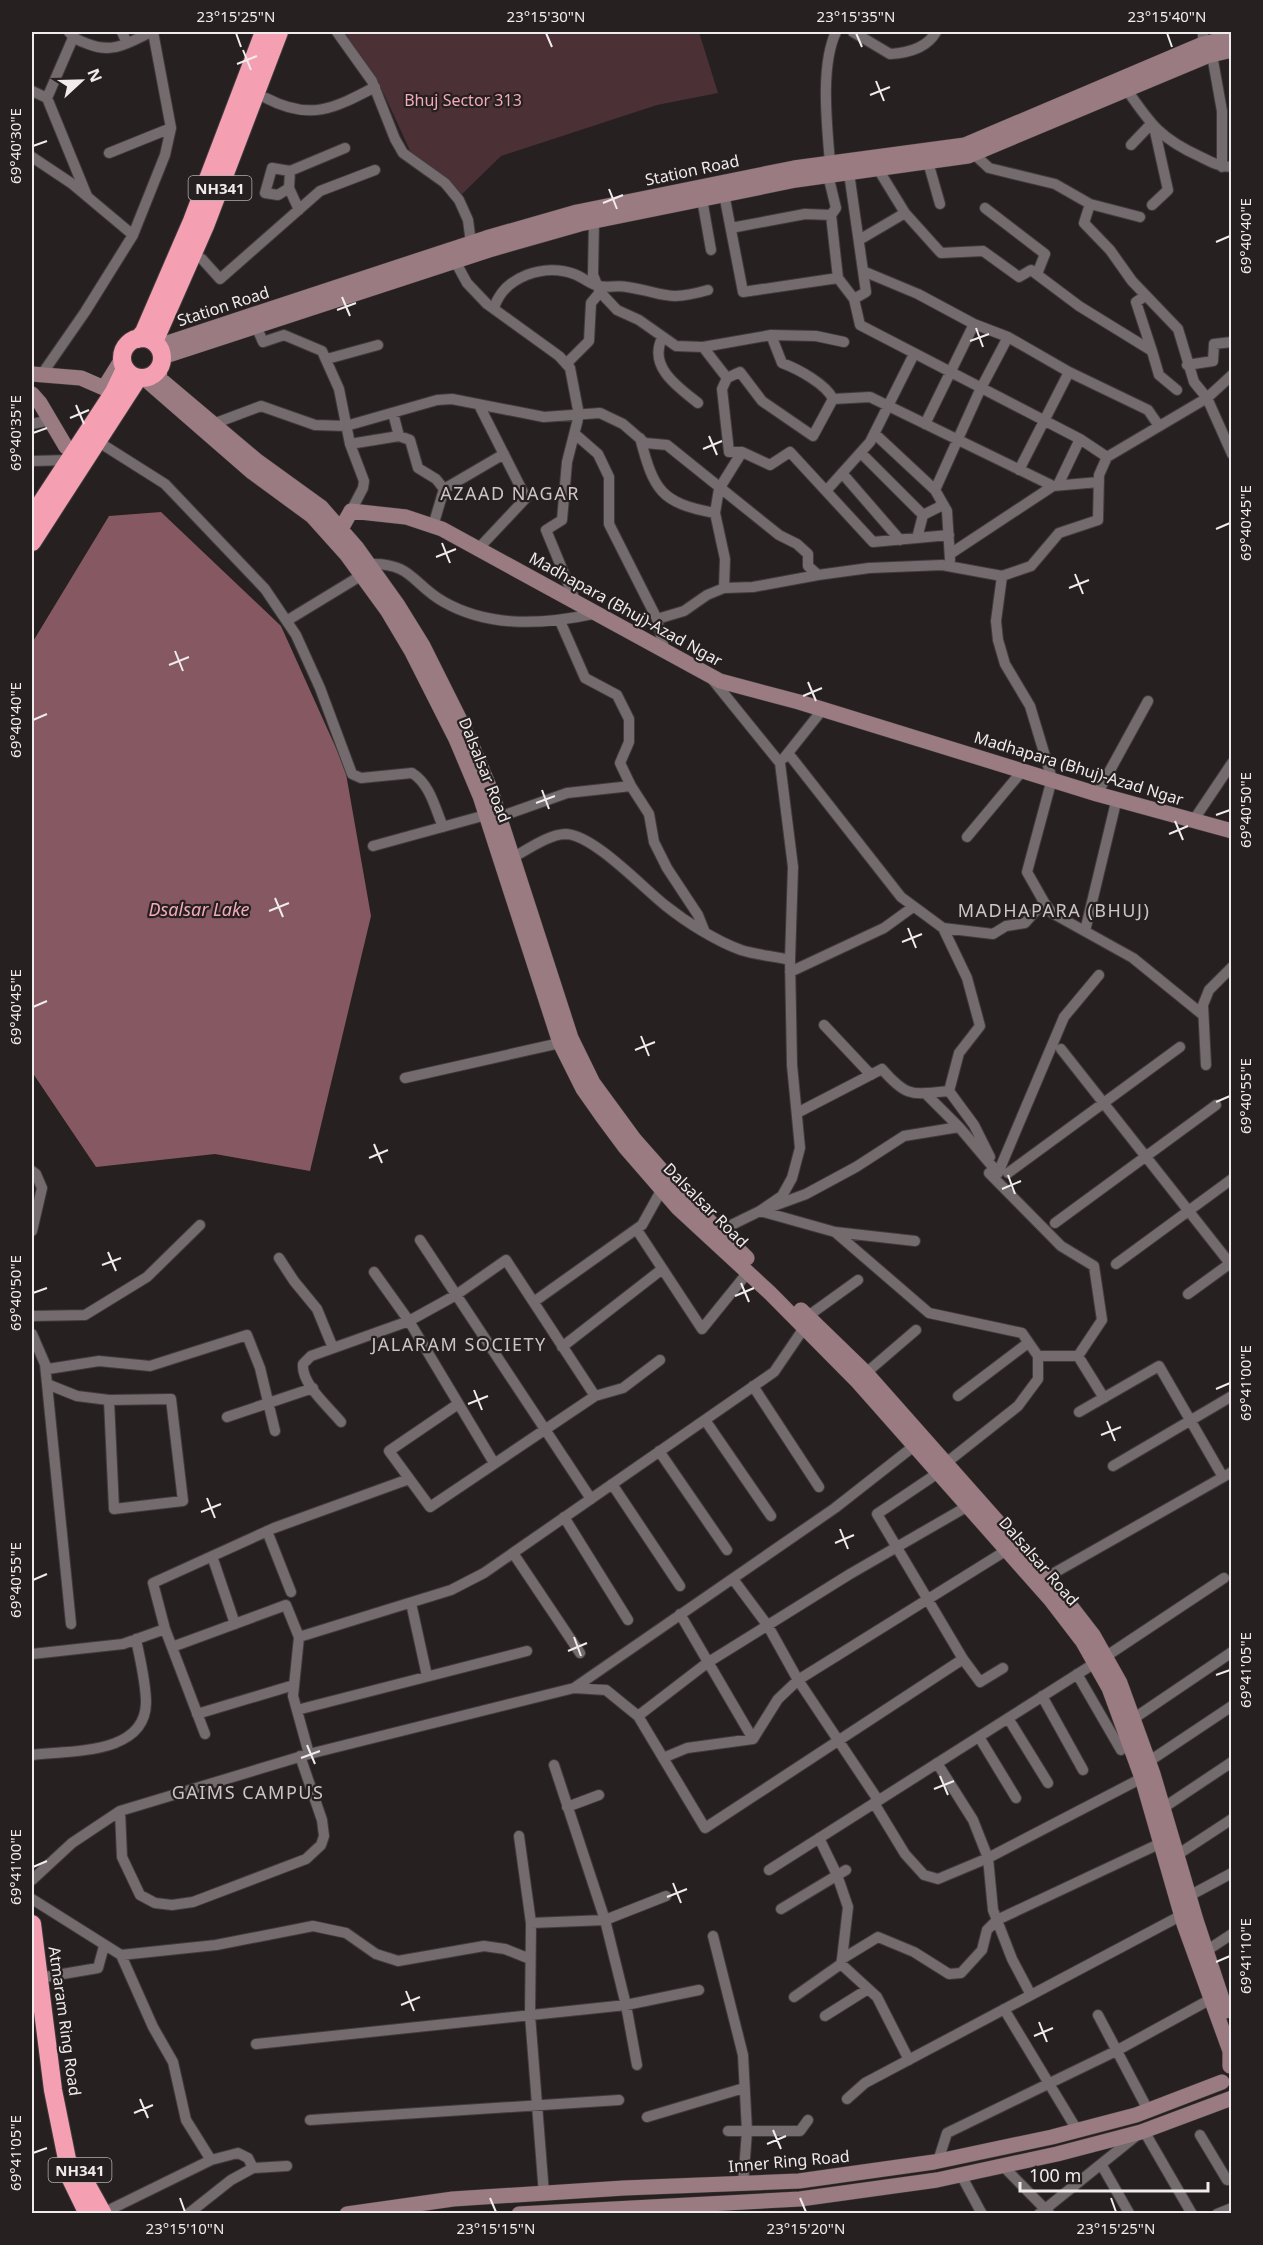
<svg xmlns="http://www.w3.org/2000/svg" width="1263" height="2245" font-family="'Noto Sans',sans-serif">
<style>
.green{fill:#4b3036}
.water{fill:#855862}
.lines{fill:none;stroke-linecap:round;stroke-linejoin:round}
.street-casing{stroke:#403b3c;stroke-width:12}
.secondary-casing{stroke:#403b3c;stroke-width:16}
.highway-casing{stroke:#403b3c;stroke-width:20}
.street{stroke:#736b6d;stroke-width:10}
.secondary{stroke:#9a7b82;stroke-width:15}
.highway{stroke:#f4a0b2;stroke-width:18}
.ticks{fill:none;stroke:#f0ebec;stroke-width:2}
.labels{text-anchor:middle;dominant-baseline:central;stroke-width:4.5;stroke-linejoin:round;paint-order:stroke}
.shield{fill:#262021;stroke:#b3aeaf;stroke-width:1.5}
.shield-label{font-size:15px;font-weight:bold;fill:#f0ebec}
.park-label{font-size:16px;fill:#f4a9b9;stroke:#262021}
.street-label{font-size:16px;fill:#f0ebec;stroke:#262021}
.neighbourhood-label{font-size:18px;letter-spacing:1.5px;fill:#cdc4c6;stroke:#262021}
.water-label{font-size:18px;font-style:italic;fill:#f5a9b9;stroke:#262021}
.neatline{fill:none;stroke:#f0ebec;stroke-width:2}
.ticks-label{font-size:15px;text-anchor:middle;fill:#f0ebec}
</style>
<rect width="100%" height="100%" fill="#262021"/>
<path class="green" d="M341 32H699L718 93 657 105 501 156 461 195 412 155 384 94Z"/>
<path class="water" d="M161 512 281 626 345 768 371 916 310 1171 215 1154 96 1167 32 1072V643L109 516Z"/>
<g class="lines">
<defs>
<path id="street" d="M69 32C74 39 80 41 88 44 113 54 128 43 151 32
M122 32 127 43
M337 32 372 81 395 139 403 153 445 183 459 200 468 220 471 243
M853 32 890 54C907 53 927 48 936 32
M1203 32V44
M1212 55 1222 111V167
M1127 90C1151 125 1161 139 1201 157 1211 162 1220 167 1232 167
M32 91 47 98 73 38
M47 98 87 196
M266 98C310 121 333 109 375 87
M1131 145 1151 124
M109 153 171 128
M974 154 989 168 1055 184 1090 204 1140 217
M32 157 71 183 133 235
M928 162 940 204
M830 163C827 125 820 66 836 32
M878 169 905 213 941 253 983 251 1019 277 1031 270 1079 306 1152 351 1159 375 1177 390
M849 173 866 292 854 299 860 325 1080 439 1107 457
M828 175 836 208 831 215 838 278 854 299
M289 188 278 195 265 193 272 168 290 171
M724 194 743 292 838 278
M702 199 711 250
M1090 204 1084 223 1110 250 1132 281 1178 329 1194 382 1207 398 1232 454
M1152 205 1168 190 1154 127
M985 208 1045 254 1037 274
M299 210 289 188 290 171 345 148
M594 221 593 275 600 292 617 310 639 320 676 346 703 347 771 335 816 336 844 342
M731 228 805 214 831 215
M859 240 905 213
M202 259 220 279 320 191 375 170
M455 261 467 283 487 304 559 356 570 368 579 415 567 462 562 520 546 530 575 600
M863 271 918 294 974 324 1008 337 1069 372 1148 410 1159 426
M1145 296 1136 302 1152 351
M494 308C504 276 545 263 574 274 583 277 591 285 599 286 608 288 618 285 627 287 666 293 666 302 708 290
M256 326 263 342 284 335 322 351 339 389 350 444 364 481 363 488 351 511
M771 335 782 363C798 369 826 384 833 399
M662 338C648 367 678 387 698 403
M703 347 727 378 722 389 729 452H742L770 465 790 452 873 542 949 535
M327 359 378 345
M566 364 589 341 591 303 600 292
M1187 365 1213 361 1214 344 1232 342
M42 374 85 312 133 235 165 155 171 128 153 32
M727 378 740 372 762 401 813 436 833 399
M833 399 870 397 1053 486
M393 413 399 436
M32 424 50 420
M213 424 261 406 315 425 346 426 437 400 452 399 544 417 600 413 623 424 645 443 667 445 779 535 797 544 808 554V566L818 575 869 568 942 565 1002 576 1031 566 1059 533 1098 520 1099 475 1107 457 1207 398 1232 375
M925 424 974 324
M575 434 598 454 609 477V524L657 619 664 648
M875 434 935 490 947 511 950 560
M640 438C654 490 660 503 715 513
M97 441 165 484 265 589 296 635 320 688 352 774 361 778 412 773C430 784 435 808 443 827
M350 444 399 436 410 440 418 468 436 479 444 489 433 526
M861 453 923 515
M32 461 69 460
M1019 470 1069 372
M842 473 900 540
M1058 485 1080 439
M444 489 504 454
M935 490 980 390 1008 337
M826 491 870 442 914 354
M917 538 923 515 943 505
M478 549 526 498 479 405
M950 554 1053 486 1099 482
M369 564C412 562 413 585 444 602 492 629 547 624 598 613
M724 588 725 559 715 513 719 489 742 452
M657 619 684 611 707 595 724 588 753 587 818 575
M288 620 362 575
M560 621 585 678 617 695 629 719V742L620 763 631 786
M712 679 780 763 793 867 790 960 792 1065 800 1148 792 1178 782 1196 760 1211
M788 753 901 897 943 928 993 934 1006 926 1025 923 1044 902 1027 872 1052 779 1030 706 1005 664 998 640 996 621 1002 576
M784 758 823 709
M1097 794 1148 701
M499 817 567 793 631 786 649 814 654 842 667 868 698 915 704 930
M1193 821 1232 763
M967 837 1023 770
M373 846 486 815
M512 858C527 850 549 834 566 834 594 835 644 889 666 906 686 922 716 941 741 950 756 955 774 956 790 960
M1044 902 1052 913 1133 958 1203 1015
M943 928 967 978 980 1026 959 1053 949 1091 974 1125 990 1157
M1085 931 1117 798
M790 972 884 928 913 907
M1099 975 1064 1017 998 1173H989L1061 1246 1094 1266 1102 1320 1078 1356 1104 1398
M824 1025 871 1075
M1061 1049 1232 1266
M1206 1065 1203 1005 1209 990 1232 967
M405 1078 560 1043
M925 1093 959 1127
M797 1113 882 1069C908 1099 913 1094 949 1091
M32 1171 36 1174 42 1188 32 1231
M1008 1173 1180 1047
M760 1211 835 1232 915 1241
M1055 1223 1216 1105
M637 1230 702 1329 748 1272
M719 1231 760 1211 806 1194 856 1167 904 1136 959 1127 998 1173
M835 1232 929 1313 1022 1333 1038 1356V1379L1018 1406 946 1463
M420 1240 591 1499
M279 1258 294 1281 317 1309 333 1348
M1116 1264 1232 1179
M374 1272 409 1321 494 1463
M1188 1294 1232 1262
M535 1301 642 1225 662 1189
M32 1316 85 1315 147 1277 200 1225
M808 1316 858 1280
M32 1334 45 1364 71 1624
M562 1347 661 1270
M1038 1356H1078
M45 1364 48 1369 99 1361 150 1366 247 1335 260 1368 275 1431
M866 1373 916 1330
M47 1384 77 1396 109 1400 114 1509 183 1501 171 1399 109 1400
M753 1386 819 1487
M958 1396 1028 1343
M458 1404 389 1451 430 1507 595 1396 623 1388 660 1360
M1079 1412 1159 1366 1223 1477
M227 1417 313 1388
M705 1420 771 1516
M341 1422C329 1407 301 1384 303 1364L311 1356 409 1321 456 1295 506 1260 595 1396
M659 1451 727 1550
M1113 1466 1232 1396
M938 1473 877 1514 963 1659 980 1682 1003 1668
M612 1484 680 1586
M564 1517 628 1620
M267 1531 291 1592
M513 1553 580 1653
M212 1556 235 1624
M1047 1577 1232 1472
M733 1579 768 1626 798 1680 878 1800
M411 1603 427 1676
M680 1614 753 1739
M299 1637 451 1590 484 1573 774 1372 804 1328
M172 1647 286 1605 299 1637 293 1696 309 1754
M32 1654 123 1644 165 1629
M1105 1657 1224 1578
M1077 1674 1121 1750
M574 1688 835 1508 914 1446
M1042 1696 1083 1770
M297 1710 527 1651
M197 1714 294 1685
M638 1716 707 1663 850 1574 968 1506
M1008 1718 1048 1783
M1133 1719 1232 1652
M205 1734 165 1629 153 1583 274 1528 409 1479
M979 1737 1016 1798
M32 1755C68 1750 145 1756 146 1703 146 1682 140 1660 136 1639
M663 1758 687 1748 753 1739 778 1699 798 1680 1007 1550
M1148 1762 1232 1706
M937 1763 973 1820 988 1858 993 1910 1012 1959 1031 1995
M554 1765 605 1920 626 2005 637 2065
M874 1803 905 1854 924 1875 938 1879 988 1858 1142 1778
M567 1807 599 1795
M1163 1808 1232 1762
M120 1811 122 1857 140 1895 155 1903 172 1905 193 1902 306 1859 321 1845 324 1836 322 1820 300 1756
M519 1836 531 1923 530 2015 544 2194
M819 1838 837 1875 848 1907 842 1959
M1177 1855 1232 1819
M769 1870 1095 1663
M32 1880 72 1843 120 1811 309 1754 574 1688 606 1690 638 1716 705 1828 963 1659
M1189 1896 1232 1873
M32 1899 121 1955 216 1945 313 1926 346 1933 376 1954 398 1961 484 1946 505 1949 530 1959
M781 1909 846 1870
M531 1923 605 1920 666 1896
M713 1936 743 2055 747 2131 743 2184
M1206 1951 1232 1934
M121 1955 153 2027 173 2062 186 2120 211 2160 238 2153 248 2158 253 2168
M841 1964 877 1997 909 2060
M39 1978 98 1968 104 1946
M794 1997 841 1964 842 1959 878 1937 914 1952 949 1974 961 1973 982 1950 987 1930 997 1920 1161 1843
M1004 2009 1077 2130
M1098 2015 1148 2110
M825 2016 868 1989
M256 2044 626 2005 699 1990
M847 2099 865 2083 1182 1915
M647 2117 744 2088
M310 2120 619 2100
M728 2131H800L808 2120
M1144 2131 1192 2214
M1200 2135 1227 2180 1232 2179
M938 2161 947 2133 1116 2051 1211 1999
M1101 2164 1129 2213
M1003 2166 1049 2213
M961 2175 982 2214
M103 2213 211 2160
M188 2214 231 2180 253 2168 287 2166
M1039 2214 1136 2136
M1217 2214 1232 2208"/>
<path id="secondary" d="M158 346 486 238 577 212 794 168 965 145 1203 44 1232 37
M162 357 489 250 580 224 796 180 968 156 1207 56 1232 50
M159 369 160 379 256 460 321 507 357 548 397 604 423 646 467 734 491 791 571 1038 593 1083 634 1139 687 1199 747 1258
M32 374 81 378 104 388 122 359
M144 378 252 472 312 516 347 555 387 610 412 652 456 739 480 796 560 1043 583 1089 602 1116 625 1147 678 1208 770 1293 858 1382 1050 1599 1083 1642 1109 1688 1142 1778 1184 1924 1230 2051V2066
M32 394 40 403 66 447
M333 535 341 529 351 511 406 517 442 529 720 681 799 702 1097 794 1232 831
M801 1310 866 1373 1059 1591 1093 1635 1120 1683 1153 1774 1196 1920 1226 2011
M347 2214 453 2199 624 2188 799 2181 934 2162 1052 2137 1136 2115 1222 2082
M519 2214 800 2199 937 2180 1057 2154 1141 2132 1232 2098"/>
<path id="highway" d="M122 358a20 20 0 1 1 40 0a20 20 0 1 1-40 0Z
M138 339 144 332 192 221 264 32
M154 342 205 226 279 32
M32 517 114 392 125 369
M32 542 138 378
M32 1924 53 2090 71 2179 88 2214
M83 2178 103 2214"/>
</defs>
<use href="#street" class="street-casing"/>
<use href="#secondary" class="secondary-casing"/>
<use href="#highway" class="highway-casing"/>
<use href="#street" class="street"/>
<use href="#secondary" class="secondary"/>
<use href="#highway" class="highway"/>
</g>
<path class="ticks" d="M236 33 241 47M546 33 552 47M856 33 862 47M1167 33 1172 47M243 50 251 70M237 64 257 56M876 81 884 101M870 95 890 87M33 146 47 141M609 189 617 209M603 203 623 195M1216 242 1230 236M342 297 350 316M337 310 356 303M976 328 983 347M970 341 989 334M76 405 84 424M70 418 89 410M33 433 47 428M709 436 717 455M703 449 722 441M1216 529 1230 523M442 543 450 563M436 557 456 549M1075 574 1083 594M1069 588 1089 580M175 651 183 671M169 665 189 657M808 682 816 701M803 696 822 688M33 720 47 714M542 790 549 809M536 803 555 796M1216 815 1230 810M1175 821 1183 840M1169 834 1188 826M275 898 283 917M269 911 289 903M908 928 916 948M902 942 922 934M33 1007 47 1001M641 1036 649 1056M635 1050 655 1042M1216 1102 1230 1096M374 1144 382 1163M369 1158 388 1150M1008 1175 1015 1194M1002 1189 1021 1181M108 1252 116 1271M102 1265 121 1258M741 1283 749 1302M33 1293 47 1288M735 1296 754 1288M1216 1389 1230 1383M474 1390 482 1410M468 1404 488 1396M1107 1421 1115 1441M1101 1435 1121 1427M207 1498 215 1518M201 1512 221 1504M840 1529 848 1549M835 1543 854 1535M33 1580 47 1574M574 1637 581 1656M568 1651 587 1643M1216 1675 1230 1670M307 1745 315 1764M301 1758 320 1751M940 1776 948 1795M934 1789 954 1781M33 1867 47 1861M673 1883 681 1903M667 1897 687 1889M1216 1962 1230 1956M406 1991 414 2011M401 2005 420 1997M1039 2022 1047 2042M1034 2036 1053 2028M140 2099 148 2118M134 2113 153 2105M773 2130 781 2149M767 2144 786 2136M33 2153 47 2148M180 2198 185 2212M490 2198 496 2212M800 2198 806 2212M1111 2198 1116 2212"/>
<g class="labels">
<g class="shield">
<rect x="188.5" y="176" width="63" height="24" rx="4.5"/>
<rect x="48.5" y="2158" width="63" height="24" rx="4.5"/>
</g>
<g class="shield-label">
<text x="220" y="188">NH341</text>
<text x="80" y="2170">NH341</text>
</g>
<g class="park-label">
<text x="463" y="100">Bhuj Sector 313</text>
</g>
<g class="street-label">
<text transform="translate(692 170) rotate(-12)">Station Road</text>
<text transform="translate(223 306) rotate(-18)">Station Road</text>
<text transform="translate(626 609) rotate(29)">Madhapara (Bhuj)-Azad Ngar</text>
<text transform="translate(1079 768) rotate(17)">Madhapara (Bhuj)-Azad Ngar</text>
<text transform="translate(485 770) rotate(68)">Dalsalsar Road</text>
<text transform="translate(706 1205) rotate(45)">Dalsalsar Road</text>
<text transform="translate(1039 1561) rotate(49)">Dalsalsar Road</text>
<text transform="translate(65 2021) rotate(82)">Atmaram Ring Road</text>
<text transform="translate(789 2161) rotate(-5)">Inner Ring Road</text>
</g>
<g class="neighbourhood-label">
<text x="510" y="493">AZAAD NAGAR</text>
<text x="1054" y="910">MADHAPARA (BHUJ)</text>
<text x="459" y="1344">JALARAM SOCIETY</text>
<text x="248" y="1792">GAIMS CAMPUS</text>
</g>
<g class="water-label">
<text x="199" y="909">Dsalsar Lake</text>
</g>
</g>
<rect width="1263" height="2245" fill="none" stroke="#262021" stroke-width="66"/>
<g transform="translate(81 81) rotate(68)" stroke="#262021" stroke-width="4.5" paint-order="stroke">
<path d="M0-4.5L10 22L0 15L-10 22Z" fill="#f0ebec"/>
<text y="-9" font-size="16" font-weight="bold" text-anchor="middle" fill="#f0ebec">N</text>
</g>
<path d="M1020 2182v9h188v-9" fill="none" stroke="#f0ebec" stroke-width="3"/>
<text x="1029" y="2182" font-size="18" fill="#f0ebec" stroke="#262021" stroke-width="4.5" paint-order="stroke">100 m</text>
<rect x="33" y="33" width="1197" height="2179" class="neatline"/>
<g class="ticks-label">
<text x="236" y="22">23°15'25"N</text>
<text x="546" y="22">23°15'30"N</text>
<text x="856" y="22">23°15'35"N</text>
<text x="1167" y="22">23°15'40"N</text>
<text transform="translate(16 146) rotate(-90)" y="5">69°40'30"E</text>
<text transform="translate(1246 236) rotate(-90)" y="5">69°40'40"E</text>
<text transform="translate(16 433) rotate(-90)" y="5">69°40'35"E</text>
<text transform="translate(1246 523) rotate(-90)" y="5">69°40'45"E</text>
<text transform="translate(16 720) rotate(-90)" y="5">69°40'40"E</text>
<text transform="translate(1246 810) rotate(-90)" y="5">69°40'50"E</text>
<text transform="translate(16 1007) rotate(-90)" y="5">69°40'45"E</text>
<text transform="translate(1246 1096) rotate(-90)" y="5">69°40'55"E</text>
<text transform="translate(16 1293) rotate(-90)" y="5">69°40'50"E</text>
<text transform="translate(1246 1383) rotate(-90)" y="5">69°41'00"E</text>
<text transform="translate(16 1580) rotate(-90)" y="5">69°40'55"E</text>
<text transform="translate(1246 1670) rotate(-90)" y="5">69°41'05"E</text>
<text transform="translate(16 1867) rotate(-90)" y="5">69°41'00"E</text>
<text transform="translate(1246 1956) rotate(-90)" y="5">69°41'10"E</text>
<text transform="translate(16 2153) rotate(-90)" y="5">69°41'05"E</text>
<text x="185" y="2234">23°15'10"N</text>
<text x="496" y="2234">23°15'15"N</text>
<text x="806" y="2234">23°15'20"N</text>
<text x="1116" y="2234">23°15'25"N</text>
</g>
</svg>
